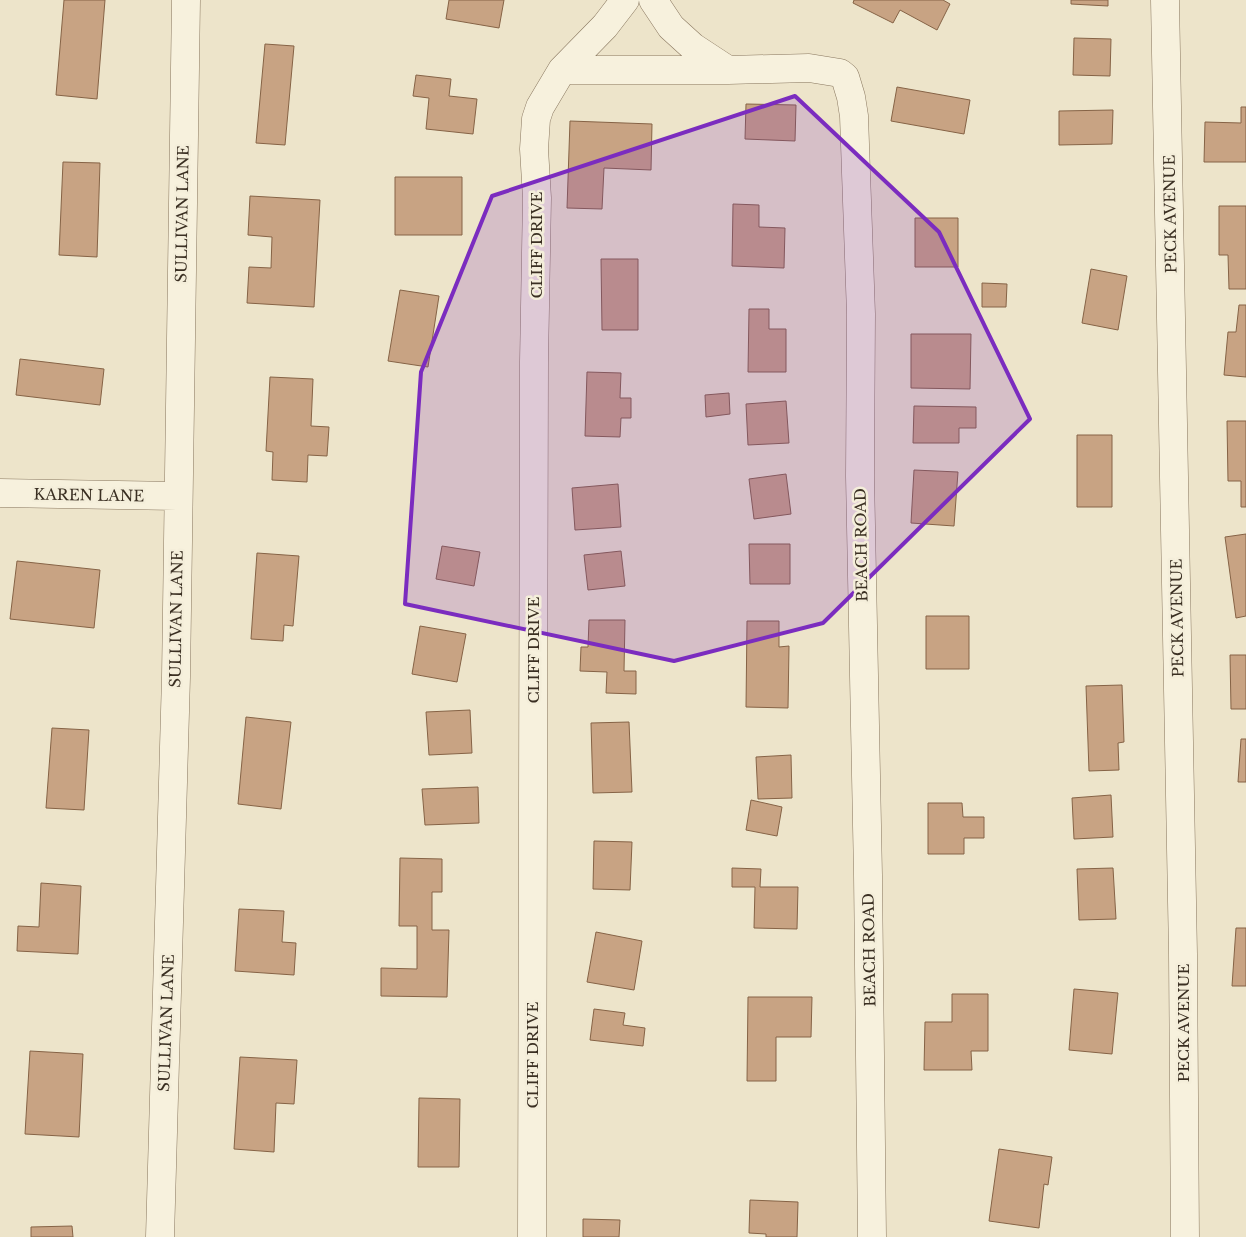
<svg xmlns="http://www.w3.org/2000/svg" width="1246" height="1237" font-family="'Libre Baskerville',serif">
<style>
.building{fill:#c8a383;stroke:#866346}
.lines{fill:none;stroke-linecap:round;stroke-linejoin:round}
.street-casing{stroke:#89775f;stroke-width:29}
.street{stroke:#f7f1dd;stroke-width:28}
.marked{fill:#7b2cbf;fill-opacity:0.2;stroke:#7b2cbf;stroke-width:4;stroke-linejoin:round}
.labels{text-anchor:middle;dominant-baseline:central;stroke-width:5;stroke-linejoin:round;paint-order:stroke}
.street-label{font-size:15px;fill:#3a2f22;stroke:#f4eeda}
</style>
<rect width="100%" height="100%" fill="#ede4ca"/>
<path class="building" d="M64 0H105L97 99 56 95Z
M449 0H504L499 28 446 19Z
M854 0H943L950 4 937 30 900 10 893 23 853 3Z
M1071 0H1108V6L1071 4Z
M1074 38 1111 39 1110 76 1073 75Z
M265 44 294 46 285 145 256 143Z
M416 75 451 79 449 96 477 99 473 134 426 129 429 98 413 96Z
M897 87 970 100 964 134 891 121Z
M746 104 796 105 795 141 745 139Z
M1241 107H1246V162H1204L1205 122 1241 123Z
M1113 110 1112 144 1059 145V111Z
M570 121 652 124 651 170 604 168 602 209 567 208Z
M63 162 100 163 97 257 59 255Z
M395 177H462V235H395Z
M250 196 320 200 314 307 247 303 249 267 271 268 272 237 248 235Z
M733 204 759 205V227L785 228 784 268 732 266Z
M1219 206H1246V289H1229L1228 255H1219Z
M915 218H958V267H915Z
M601 259H638V330H602Z
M1091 269 1127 276 1118 330 1082 323Z
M982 283 1007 284 1006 307H982Z
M400 290 439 296 428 367 388 361Z
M1239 305H1246V377L1224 375 1228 332H1236Z
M749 309H769V329H786V372H748Z
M911 334H971L970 389 911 388Z
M20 359 104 369 100 405 16 395Z
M587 372 621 373 620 398H631V418H621L620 437 585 436Z
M270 377 313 379 311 426 329 427 327 456 308 455 307 482 272 480 273 452 266 451Z
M729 393 730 414 706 417 705 395Z
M786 401 789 443 748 445 746 404Z
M914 406 976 407V428H959V443H913Z
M1227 421H1246V507H1241V481H1228Z
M1077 435H1112V507H1077Z
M914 470 958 472 954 526 911 523Z
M786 474 791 514 754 519 749 479Z
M618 484 621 527 575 530 572 488Z
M1246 534V616L1236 618 1225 537Z
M749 544H790V584H750Z
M442 546 480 552 474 586 436 579Z
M621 551 625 586 588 590 584 555Z
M257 553 299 556 293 626 284 625 283 641 251 639Z
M17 561 100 570 94 628 10 619Z
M926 616H969V669H926Z
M589 620H625L624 671H636V694L606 693 607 672 580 671 581 647H588Z
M747 621H779V647L789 646 788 708 746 707Z
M420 626 466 634 457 682 412 674Z
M1230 655H1246V709H1231Z
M1122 685 1124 742 1118 743 1119 770 1089 771 1086 686Z
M470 710 472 753 429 755 426 712Z
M246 717 291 722 281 809 238 804Z
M629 722 632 792 593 793 591 723Z
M52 728 89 730 84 810 46 808Z
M1241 739H1246V782H1238Z
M791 755 792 798 758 799 756 757Z
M478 787 479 823 425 825 422 789Z
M1111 795 1113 837 1074 839 1072 798Z
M751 800 782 807 777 836 746 830Z
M928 803H962L963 817H984V838H964V854H928Z
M594 841 632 842 630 890 593 889Z
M400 858 442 859V892H432V930H449L447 997 381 996V968L417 969V926H399Z
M732 868 761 869 760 887H798L797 929 754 928 755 887H732Z
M1113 868 1116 919 1079 920 1077 869Z
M41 883 81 886 78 954 17 951 18 926 39 927Z
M239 909 284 911 282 942 296 943 294 975 235 971Z
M1236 928H1246V986H1232Z
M596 932 642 941 634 990 587 982Z
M1074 989 1118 993 1112 1054 1069 1050Z
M952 994H988V1051H971L972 1070H924L925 1022H952Z
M748 997H812L811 1037H776V1081H747Z
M594 1009 625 1013 623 1025 645 1028 643 1046 590 1040Z
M30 1051 83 1054 79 1137 25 1134Z
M240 1057 297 1060 294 1104 276 1103 274 1152 234 1149Z
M419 1098 460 1099 459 1167H418Z
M999 1149 1052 1157 1048 1185 1044 1184 1039 1228 989 1221Z
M750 1200 798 1202 797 1237H766V1234L749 1233Z
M583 1219 620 1220 619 1237H583Z
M72 1226 73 1237H31V1227Z"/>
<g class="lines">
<defs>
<path id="street" d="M653 0 671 27 693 47 728 70 809 68 840 73 845 77 851 97 854 116 861 314 860 476 868 875 872 1237
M1165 0 1183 954 1185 1237
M562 70H728
M0 493 177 496
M160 1237 176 677 186 0
M532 1237 534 362 537 198 534 149 536 119 540 107 562 70 605 26 625 0"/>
</defs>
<use href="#street" class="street-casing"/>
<use href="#street" class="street"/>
</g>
<path class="marked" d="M795 96 939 232 1030 419 823 623 674 661 405 604 421 372 492 196Z"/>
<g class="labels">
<g class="street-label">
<text transform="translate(182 214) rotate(-89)">SULLIVAN LANE</text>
<text transform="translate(1170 214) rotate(-91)">PECK AVENUE</text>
<text transform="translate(536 245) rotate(-90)">CLIFF DRIVE</text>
<text transform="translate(89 495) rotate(1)">KAREN LANE</text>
<text transform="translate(861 545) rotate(-91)">BEACH ROAD</text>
<text transform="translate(1177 618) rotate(-91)">PECK AVENUE</text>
<text transform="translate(176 619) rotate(-89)">SULLIVAN LANE</text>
<text transform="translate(533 650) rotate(-90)">CLIFF DRIVE</text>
<text transform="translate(869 950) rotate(-91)">BEACH ROAD</text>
<text transform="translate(166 1023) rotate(-88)">SULLIVAN LANE</text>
<text transform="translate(1183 1023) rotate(-90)">PECK AVENUE</text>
<text transform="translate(532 1055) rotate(-90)">CLIFF DRIVE</text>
</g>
</g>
</svg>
